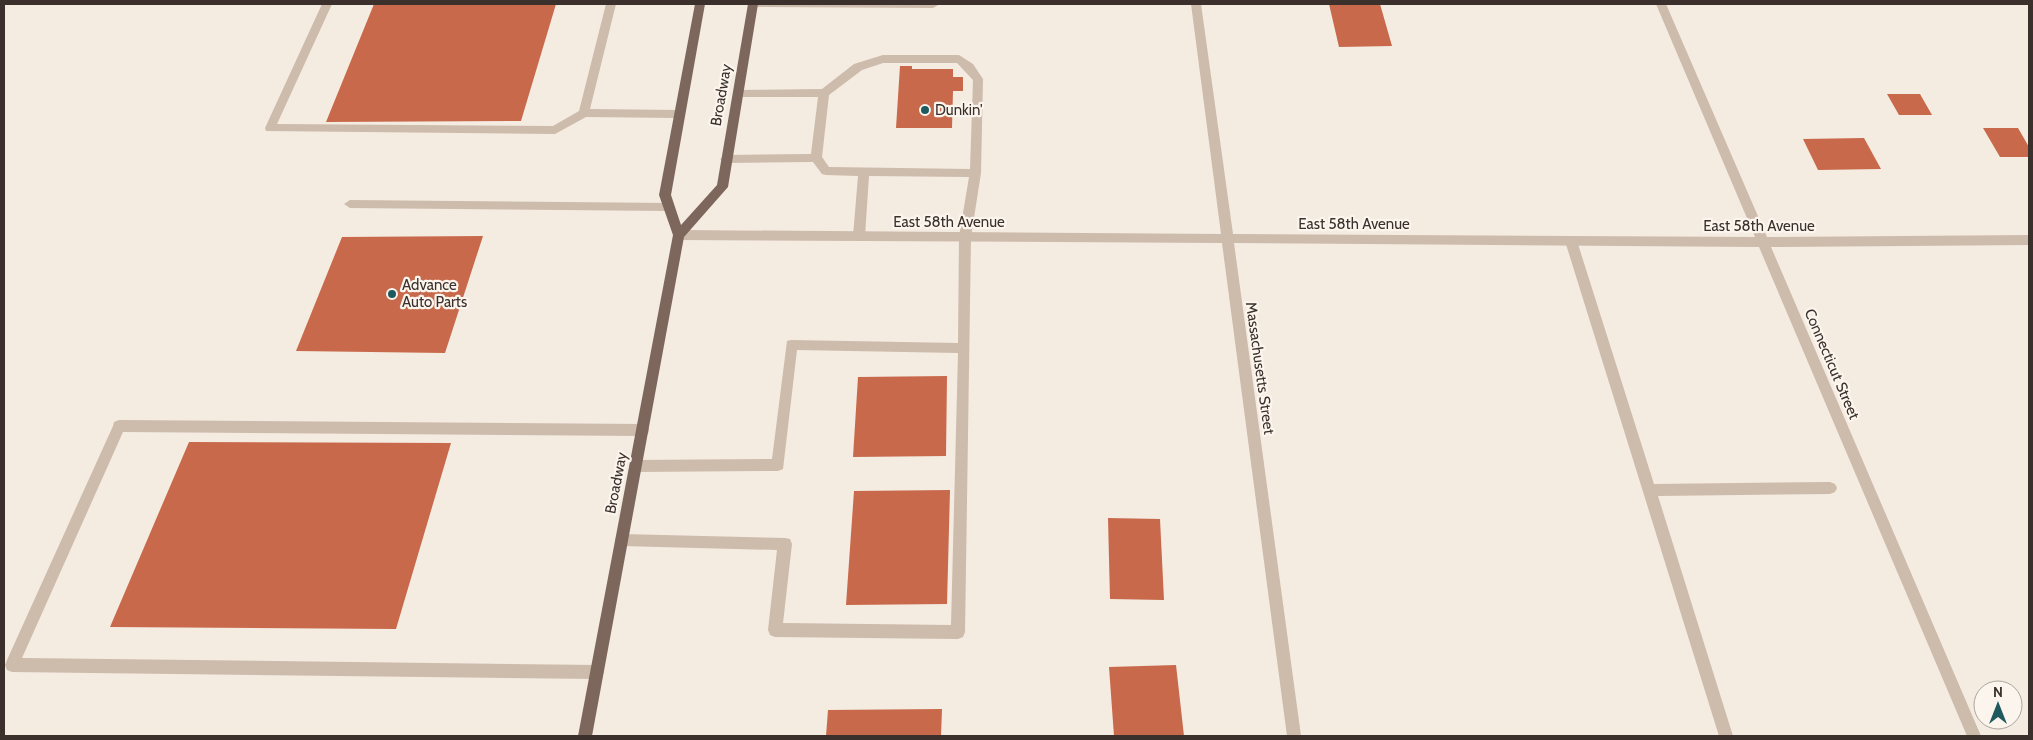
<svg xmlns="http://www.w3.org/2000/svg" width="2033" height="740" font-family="Cabin,sans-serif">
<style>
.building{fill:#c8694b}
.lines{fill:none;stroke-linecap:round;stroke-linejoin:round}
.lane{fill:#cdbbac;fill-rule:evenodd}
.street{fill:#cdbbac;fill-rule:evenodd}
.primary{fill:#7d675c;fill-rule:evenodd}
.poi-dot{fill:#1f5a5e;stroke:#fbf5ee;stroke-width:2}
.labels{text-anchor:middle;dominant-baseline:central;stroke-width:4.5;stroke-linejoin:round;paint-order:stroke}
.street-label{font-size:15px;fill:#3b302b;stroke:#fbf5ee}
.poi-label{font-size:15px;fill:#3b302b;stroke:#fbf5ee;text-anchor:start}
</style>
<rect width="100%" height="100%" fill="#f4ebe1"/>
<path class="building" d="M374 4H556L521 121 326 122Z
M1329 4H1380L1392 46 1339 47Z
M900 66H912V69H953V77H963V91H953L952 128H896Z
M1887 94H1920L1932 115H1899Z
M1983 128H2018L2029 147V157H2000Z
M1864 138 1881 169 1818 170 1803 139Z
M483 236 445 353 296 351 342 237Z
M947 376 946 456 853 457 858 377Z
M189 442 451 443 396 629 110 627Z
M950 490 947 604 846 605 854 491Z
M1108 518 1160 519 1164 600 1110 599Z
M1176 665 1184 736H1114L1109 667Z
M942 709 941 736H826L828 710Z"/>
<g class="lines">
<path class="lane" d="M322 4H332L277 124 553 126 579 111 606 4H616L590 109 678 110 683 114 678 118 586 117 555 134 266 131 265 128Z
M747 4H937L938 5 933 8 752 7Z
M883 55H959L973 64 983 79 981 173 971 237 965 632 963 637 958 639 775 637 770 635 768 630 777 550 622 546 617 544 615 540 617 536 622 534 785 538 790 539 792 544 783 623 951 625 958 353 797 350 783 469 778 471 636 472 631 470 629 466 631 462 636 460 772 459 787 341 791 340 958 343 959 237 969 177 869 176 865 236 859 241 853 236 858 176 826 175 822 174 813 162 726 163 720 159 726 155 811 154 818 97H738L733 93 734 90 822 89 854 64ZM883 63H957L973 80 970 169 829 167 822 157 829 95 862 70Z
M350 200 669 203 675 207 669 211 350 208 344 204Z
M1571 236 1575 238 1577 241 1654 484 1830 482 1835 484 1837 488 1835 492 1830 494 1658 496 1733 736H1719L1565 241 1567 238Z
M119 420 643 424 648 426 649 430 648 434 643 436 123 432 22 658 597 665 602 667 604 672 602 677 597 679 12 672 7 670 5 665 7 660 113 426 114 422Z"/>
<path class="street" d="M1191 4H1201L1233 234 1755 237 1656 4H1666L1767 237 2029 235V245L1771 247 1981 736H1967L1759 247 1234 243 1301 736H1287L1222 243 679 240 673 235 679 230 1221 234Z"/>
<path class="primary" d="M695 4H705L671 195 681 225 717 185 748 4H758L728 187 684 237 592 736H578L673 235 659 195Z"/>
</g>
<g class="poi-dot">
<circle cx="925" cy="110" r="5"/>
<circle cx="392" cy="294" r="5"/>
</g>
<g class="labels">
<g class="street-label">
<text transform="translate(721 95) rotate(-80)">Broadway</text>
<text x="949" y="222">East 58th Avenue</text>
<text x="1354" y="224">East 58th Avenue</text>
<text x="1759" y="226">East 58th Avenue</text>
<text transform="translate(1832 364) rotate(67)">Connecticut Street</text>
<text transform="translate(1260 368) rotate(82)">Massachusetts Street</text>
<text transform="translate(616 483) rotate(-79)">Broadway</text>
</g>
<g class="poi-label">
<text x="935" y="110">Dunkin'</text>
<text x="402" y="285">Advance<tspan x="402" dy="17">Auto Parts</tspan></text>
</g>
</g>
<rect width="2033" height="740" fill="none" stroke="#3b302b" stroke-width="10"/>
<g transform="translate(1998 705)"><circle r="24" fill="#fbf5ee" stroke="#aea6a0"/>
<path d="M0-4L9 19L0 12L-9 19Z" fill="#1f5a5e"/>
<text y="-8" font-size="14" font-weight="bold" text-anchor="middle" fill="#3b302b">N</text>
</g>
</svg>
